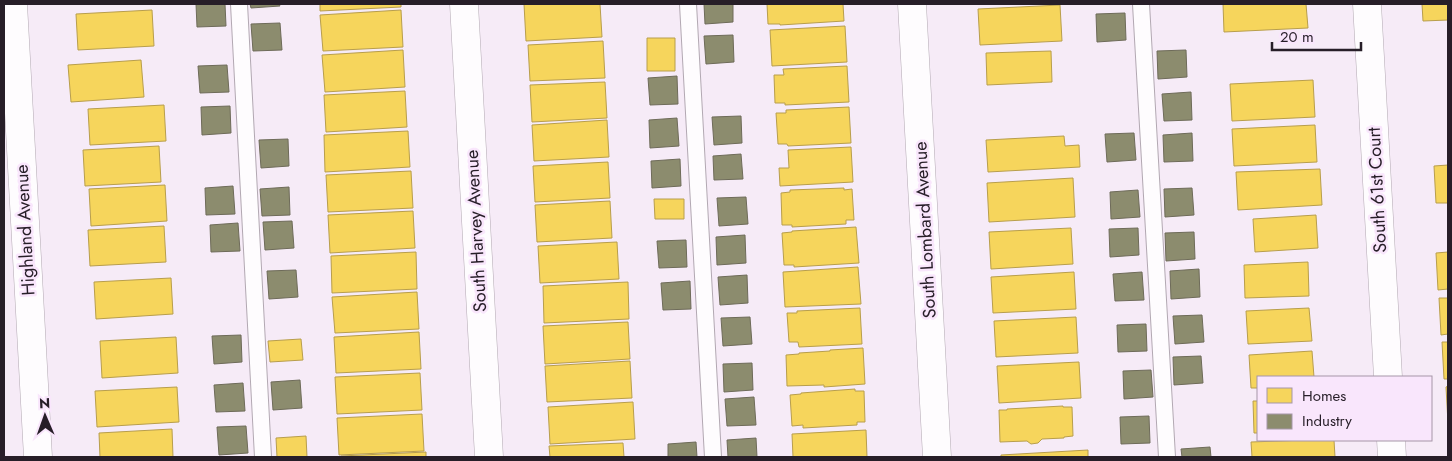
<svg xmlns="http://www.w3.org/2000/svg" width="1452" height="461" font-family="Jost,sans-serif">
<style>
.homes{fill:#f6d55c;stroke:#b89e4c}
.industry{fill:#8c8c6e;stroke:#6e6b59}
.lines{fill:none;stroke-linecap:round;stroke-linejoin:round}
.service-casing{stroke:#b2a8b2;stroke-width:18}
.minor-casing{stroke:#b2a8b2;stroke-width:29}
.service{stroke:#fefcfe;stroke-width:16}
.minor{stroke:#fefcfe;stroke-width:28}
.labels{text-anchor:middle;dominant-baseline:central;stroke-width:5;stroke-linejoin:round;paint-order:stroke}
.street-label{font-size:18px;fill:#271e28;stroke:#f9e6fc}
</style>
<rect width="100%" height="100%" fill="#f6ebf7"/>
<path class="homes" d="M320 4H401V7L320 11Z
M524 4H600L602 37 526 41Z
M767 4H843L844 21 780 25V24H768Z
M1223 4H1306L1308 28 1224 32Z
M1422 4H1448V20L1423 21Z
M1060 5 1062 41 980 45 978 9Z
M152 10 154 46 78 50 76 14Z
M401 10 403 47 323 51 320 15Z
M845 26 847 62 772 66 770 30Z
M647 38H675V71H647Z
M603 41 605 78 530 81 528 45Z
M403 50 405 87 325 92 322 55Z
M1051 51 1052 82 987 85 986 53Z
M141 60 144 97 71 102 68 65Z
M847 66 849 102 785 105V103H775L774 75H784L783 69Z
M1313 80 1315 117 1232 121 1230 84Z
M605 82 607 118 532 122 530 85Z
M405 91 407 127 326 132 324 95Z
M164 105 166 141 90 145 88 109Z
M849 107 851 143 788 146 787 144H778L776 113H786V110Z
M607 120 609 157 534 161 532 125Z
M1315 125 1317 162 1234 166 1232 129Z
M408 131 410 167 325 172 324 135Z
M1064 136 1065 146 1079 145 1080 167 988 172 986 140Z
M159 146 161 182 85 186 83 150Z
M851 147 853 182 780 186 779 168H789L788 150Z
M608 162 610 198 535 202 533 166Z
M1448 165V203H1436L1434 166Z
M1320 169 1322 205 1238 210 1236 172Z
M411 171 413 208 328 212 326 175Z
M1073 178 1075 217 989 222 987 183Z
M165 185 167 221 91 226 89 189Z
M844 188V190L852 189 854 220H846V224L792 227V225H782L781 193 790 192V190Z
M654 199H684V219H655Z
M610 201 612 238 537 242 535 205Z
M413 211 415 248 330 253 328 215Z
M1316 215 1318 248 1255 252 1253 219Z
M164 226 166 262 90 266 88 230Z
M856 227 859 263 794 267V265H784L782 233 792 232V231Z
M1071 228 1073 264 991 269 989 232Z
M617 242 619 279 540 283 538 246Z
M416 252 417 289 332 293 331 256Z
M1448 252V289L1438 290 1436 253Z
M1308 262 1309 296 1245 298 1244 265Z
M858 267 861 304 785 307 783 272Z
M1074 272 1076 309 993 313 991 277Z
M171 278 173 314 96 319 94 282Z
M628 282 629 319 544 323 543 286Z
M417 292 419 329 335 333 332 297Z
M1439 298H1448V334L1441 335Z
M860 308 862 344 799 347 798 342H789L787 313H797V311Z
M1309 308 1312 341 1248 344 1246 311Z
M1076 317 1078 353 996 357 994 321Z
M628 322 630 359 545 364 543 326Z
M419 332 421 369 336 373 334 337Z
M176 337 178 373 102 378 100 341Z
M301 339 303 360 270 362 268 341Z
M1442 342H1448V379H1444Z
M863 348 865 384 824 387V385L787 386 786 355 799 354V353L830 351V350Z
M1312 351 1314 377H1258V388H1251L1249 355Z
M630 361 632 398 547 402 545 366Z
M1079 362 1081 398 999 403 997 366Z
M420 373 422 410 337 414 335 377Z
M1448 386V423L1446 387Z
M177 387 179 422 97 427 95 391Z
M855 389V391H864L865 422H857V425L803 428V425L792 426 790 395 801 394V393Z
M1253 401H1258V433H1254Z
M633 402 635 439 550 444 548 407Z
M1063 406V407H1072L1073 436 1064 437V438L1042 439 1038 443 1031 444 1027 441 1000 442 999 410H1007V409Z
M422 414 424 451 339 455 337 418Z
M172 429 173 457H100L99 433Z
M866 430 867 457H793L792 434Z
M306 436 307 457H277L276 438Z
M1306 440H1334L1335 457H1252L1251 442Z
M623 443 624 457H550L549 446Z
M1088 450V457H1001V455Z
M426 452V457H341V456Z"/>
<path class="industry" d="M196 4H225L226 26 197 27Z
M250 4H279L280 6 251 8Z
M704 4H733V22L705 24Z
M1125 13 1126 40 1097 42 1096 14Z
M280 23 282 50 253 51 251 24Z
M733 35 734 62 706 64 704 36Z
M1186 50 1187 77 1158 79 1157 51Z
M227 65 229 92 200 93 198 66Z
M677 76 678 104 650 105 648 78Z
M1191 92 1192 120 1164 121 1162 94Z
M230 106 231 133 202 135 201 107Z
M741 116 742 143 714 145 712 117Z
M677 118 679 146 650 148 649 120Z
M1134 133 1136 160 1107 162 1105 134Z
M1192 133 1193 161 1164 162 1163 135Z
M288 139 289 166 261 168 259 140Z
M741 154 743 179 714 180 713 156Z
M680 159 681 186 652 188 651 161Z
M233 186 235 214 206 215 205 188Z
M289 187 290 215 262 216 260 189Z
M1192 188 1194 215 1165 217 1164 189Z
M1138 190 1140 217 1111 219 1110 192Z
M746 197 748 224 719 226 717 198Z
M292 221 294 248 265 250 263 222Z
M238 223 240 251 211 252 210 225Z
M1138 228 1139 255 1110 257 1109 229Z
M1194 232 1195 259 1166 261 1165 233Z
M745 235 746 263 717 265 716 237Z
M686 240 687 267 659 268 657 241Z
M1199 269 1200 297 1171 299 1170 271Z
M296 270 298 297 269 299 267 271Z
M1142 272 1144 300 1115 301 1113 274Z
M747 275 748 303 720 305 718 277Z
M690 281 691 309 663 310 661 283Z
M1202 315 1204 342 1175 344 1173 316Z
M750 317 752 344 723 346 721 318Z
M1146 324 1147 351 1118 352 1117 325Z
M241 335 242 362 214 364 212 336Z
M1201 356 1203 383 1174 385 1173 357Z
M752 363 753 390 724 392 723 364Z
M1151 370 1153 397 1124 399 1123 371Z
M300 380 302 408 273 410 271 382Z
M243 383 245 411 216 412 214 385Z
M754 397 756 425 727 426 725 399Z
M1149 416 1150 443 1121 444 1120 417Z
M246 426 248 453 219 455 217 427Z
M756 438 757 457H728L727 440Z
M696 442 697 457H668V444Z
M1210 447 1211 457H1182L1181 449Z"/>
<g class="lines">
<defs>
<path id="service" d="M239 4 263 457
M688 4 713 457
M1141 4 1167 457"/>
<path id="minor" d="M13 4 38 457
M464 4 489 457
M912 4 937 457
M1367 4 1388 377
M1391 440 1392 457"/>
</defs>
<use href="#service" class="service-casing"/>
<use href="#minor" class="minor-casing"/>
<use href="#service" class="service"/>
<use href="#minor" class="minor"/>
</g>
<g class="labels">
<g class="street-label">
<text transform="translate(1377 190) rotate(-93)">South 61st Court</text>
<text transform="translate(25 230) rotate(-93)">Highland Avenue</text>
<text transform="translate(925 230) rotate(-93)">South Lombard Avenue</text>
<text transform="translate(476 231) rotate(-93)">South Harvey Avenue</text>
</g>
</g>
<rect width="1452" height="461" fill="none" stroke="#271e28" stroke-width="10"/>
<rect x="1257" y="376" width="175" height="65" fill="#f9e6fc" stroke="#a596a7"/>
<rect x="1267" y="388" width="25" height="15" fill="#f6d55c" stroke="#a596a7"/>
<text x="1302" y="401" font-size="15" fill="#271e28">Homes</text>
<rect x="1267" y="414" width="25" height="15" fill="#8c8c6e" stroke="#a596a7"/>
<text x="1302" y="426" font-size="15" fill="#271e28">Industry</text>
<g transform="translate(45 416) rotate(358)" stroke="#f9e6fc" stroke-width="4" paint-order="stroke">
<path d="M0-4L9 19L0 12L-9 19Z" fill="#271e28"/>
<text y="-8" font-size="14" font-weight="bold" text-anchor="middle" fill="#271e28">N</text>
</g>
<path d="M1272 42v8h89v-8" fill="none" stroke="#271e28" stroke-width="2.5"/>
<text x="1280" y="42" font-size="15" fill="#271e28" stroke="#f9e6fc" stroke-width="4" paint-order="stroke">20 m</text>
</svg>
